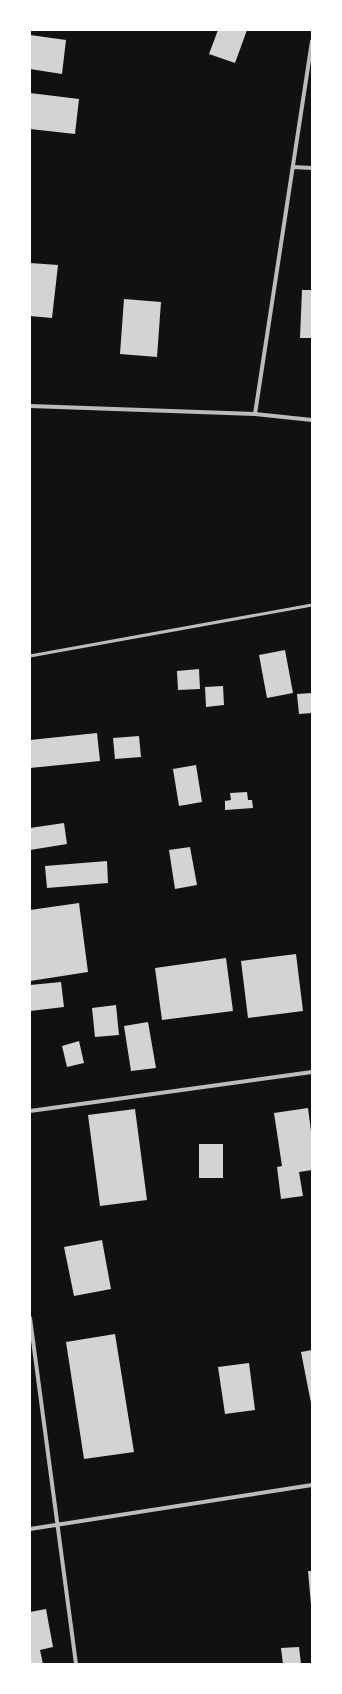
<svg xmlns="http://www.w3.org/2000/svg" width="342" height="1694" font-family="Manrope,sans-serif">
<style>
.building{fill:#d3d3d3}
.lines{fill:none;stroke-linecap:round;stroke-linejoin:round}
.service{stroke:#bcbcbc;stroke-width:3}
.minor{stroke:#bcbcbc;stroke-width:4}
</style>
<rect width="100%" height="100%" fill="#111"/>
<path class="building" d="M218 30H247L235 63 209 54Z
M30 35 66 40 62 74 30 69Z
M30 93 79 99 75 134 30 129Z
M30 263 58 265 52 318 30 316Z
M302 290H312V338H300Z
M124 299 161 302 157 357 120 354Z
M285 650 293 693 267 698 259 655Z
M199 669 200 689 178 690 177 671Z
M223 686 224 705 206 707 205 687Z
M312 693V713L299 714 297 694Z
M97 733 100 761 30 768V740Z
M139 736 141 757 115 759 113 738Z
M196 765 202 802 179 806 173 769Z
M247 792 248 800H252L253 808 225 810V801L231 800 230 793Z
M64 823 67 844 30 850V828Z
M190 847 197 885 175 889 169 850Z
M107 861 108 883 47 888 45 866Z
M79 903 88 972 30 981V910Z
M296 954 303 1011 248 1018 241 961Z
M226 958 233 1011 162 1020 155 968Z
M61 982 64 1007 30 1011V985Z
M116 1005 119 1035 95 1037 92 1008Z
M148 1022 156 1068 131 1071 124 1026Z
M79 1041 84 1063 67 1067 62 1046Z
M308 1108 312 1139V1170L299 1172 303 1196 281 1199 277 1167 282 1166 274 1113Z
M135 1109 147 1200 100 1206 88 1115Z
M199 1144H223V1178H199Z
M102 1240 111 1289 74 1296 64 1247Z
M115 1334 134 1452 84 1459 66 1342Z
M312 1350V1403H311L301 1352Z
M249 1363 255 1410 225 1414 218 1367Z
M308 1571H312V1605H311Z
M46 1609 53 1647 40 1650 43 1664H30V1612Z
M299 1647 301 1664H283L281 1648Z"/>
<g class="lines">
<path class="service" d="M30 656 312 605"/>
<path class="minor" d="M293 167 312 168
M30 406 255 414 312 420
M255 414 312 41
M30 1111 312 1072
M30 1318 76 1664
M30 1529 312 1485"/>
</g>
<rect width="342" height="1694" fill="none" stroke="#ffffff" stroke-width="62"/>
</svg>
